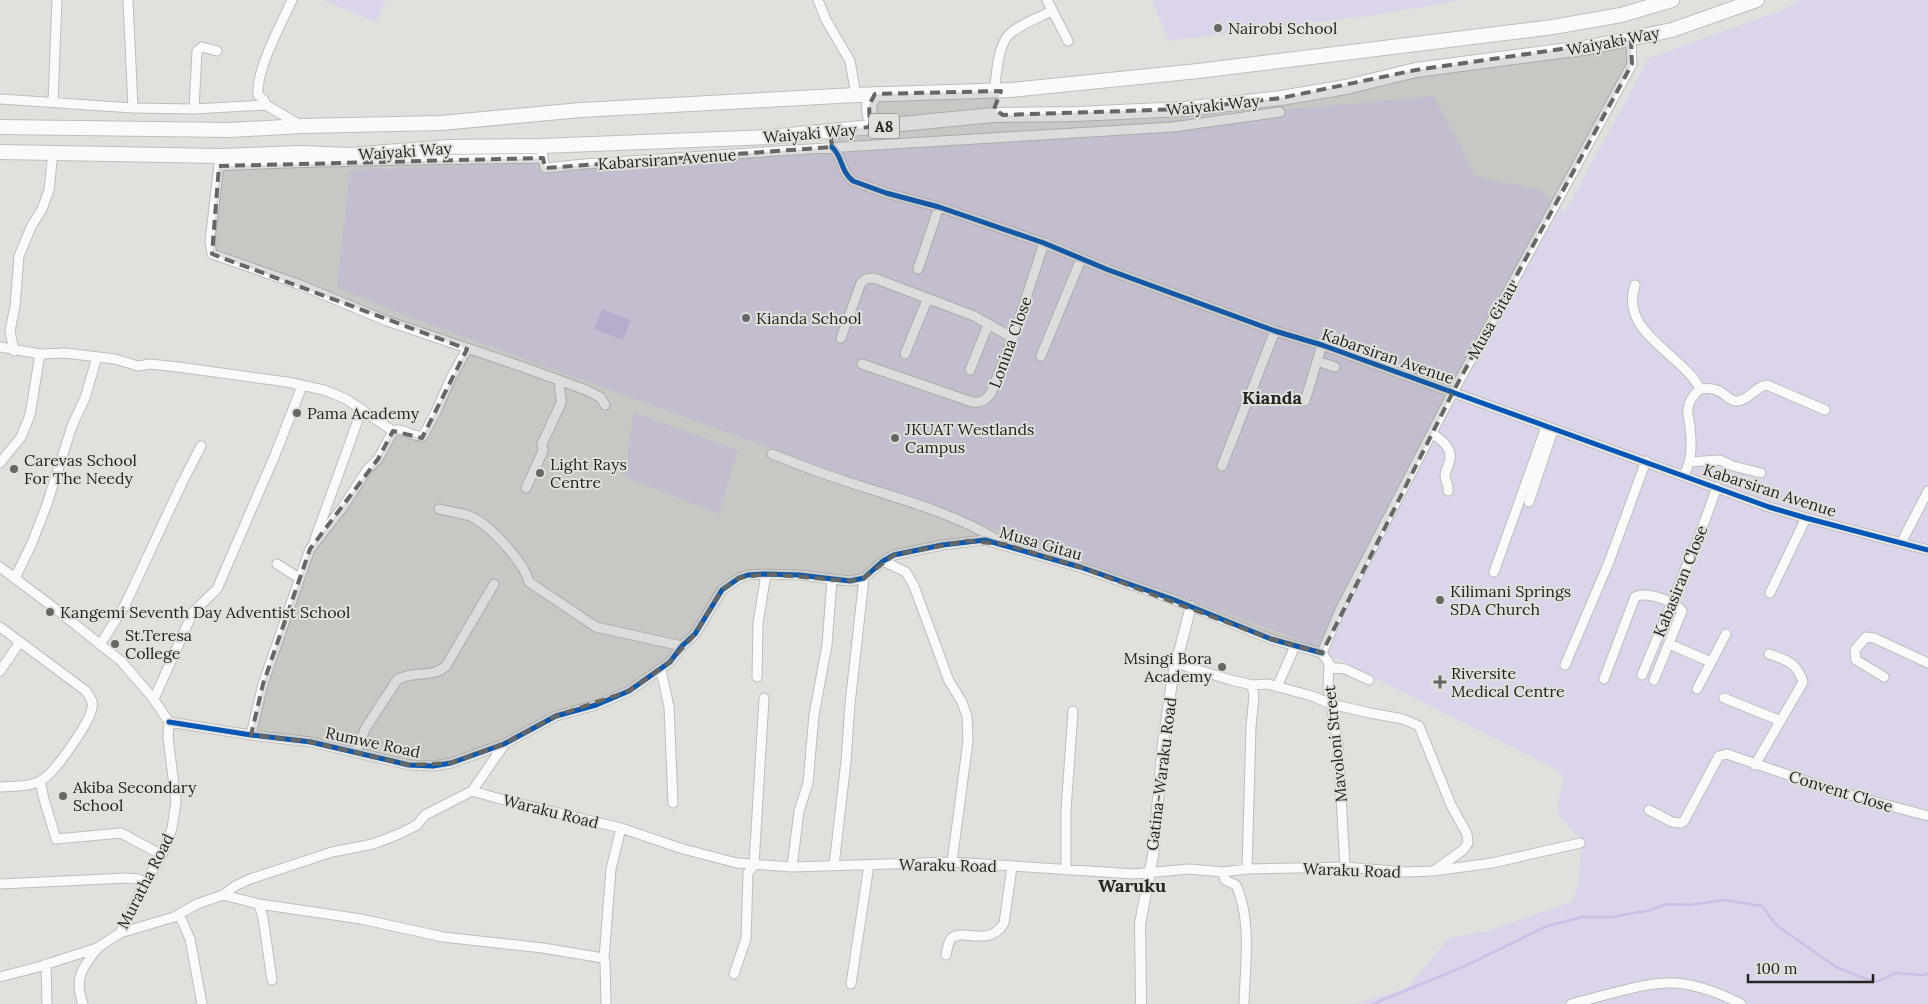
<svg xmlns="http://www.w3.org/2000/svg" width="1928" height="1004" font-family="Lora,serif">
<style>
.green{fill:#dcd4ea}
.water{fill:#cebfe7}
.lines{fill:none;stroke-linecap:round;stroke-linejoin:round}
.stream{stroke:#cebfe7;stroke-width:2.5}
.minor-casing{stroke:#bebebc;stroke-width:11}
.tertiary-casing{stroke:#bebebc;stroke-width:12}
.trunk-casing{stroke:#bebebc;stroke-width:16}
.minor{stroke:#fafafa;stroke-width:9}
.tertiary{stroke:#fafafa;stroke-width:10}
.trunk{stroke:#fafafa;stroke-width:14}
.cycleway-casing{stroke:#e1e1dc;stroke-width:8}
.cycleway{stroke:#0057b8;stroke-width:5}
.marked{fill:#666663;fill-opacity:0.2;stroke:#666663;stroke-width:4;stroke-dasharray:10 6;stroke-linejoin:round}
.poi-dot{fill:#666663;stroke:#e1e1dc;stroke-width:2}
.labels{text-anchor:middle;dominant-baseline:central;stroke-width:4;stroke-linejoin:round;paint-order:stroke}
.shield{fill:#e1e1dc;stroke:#5d5d5a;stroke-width:1}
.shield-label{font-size:15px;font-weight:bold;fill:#242422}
.poi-label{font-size:16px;fill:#242422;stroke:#e1e1dc;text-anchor:start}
.street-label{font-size:16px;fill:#242422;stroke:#e1e1dc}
.neighbourhood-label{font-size:18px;font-weight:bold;fill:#242422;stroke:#e1e1dc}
</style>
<rect width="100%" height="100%" fill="#e0e0dd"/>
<path class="green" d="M323 0H386L376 22Z
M1152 0H1463L1374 15 1169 41Z
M1800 0H1928V1004H1354L1407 988 1449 938 1488 931 1573 901 1578 884 1582 840C1556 813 1553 817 1564 780L1559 771 1300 640 409 317 337 287 350 170 856 149 1434 96 1476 176 1540 190 1565 212 1649 58 1785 9Z
M633 412 738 450 719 514 625 477Z"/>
<path class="water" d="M602 309 631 320 623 340 594 329Z"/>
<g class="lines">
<path class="stream" d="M1373 1004 1465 966 1547 926 1582 917H1613L1651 910 1666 904 1690 905 1724 900 1762 906 1776 925 1836 967 1871 981H1879L1895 973 1924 975 1928 973"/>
<defs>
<path id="minor" d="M128 0 133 108
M292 0C281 25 256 69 258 95L264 100 266 105 300 125
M818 0 826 20 850 61 856 95
M1047 0 1068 41
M994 91C997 74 997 51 1007 37 1015 26 1040 17 1052 11
M0 99 133 108 194 109 266 105
M53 102 57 0
M194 109 197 51 202 47 217 51
M541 146 545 168 584 164 793 150 1173 127 1280 112
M832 147C843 157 840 171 853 181L886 193 939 207 1044 243 1106 269 1275 331 1322 345 1769 507 1806 518 1928 550
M220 156 210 241 212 254 298 284 387 321 523 367 586 390 600 397 605 405
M219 166C327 160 435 160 543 158
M918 269 939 207
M1635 285C1619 333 1682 353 1700 389
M841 338 861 283 866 279 874 278 974 316 1013 338
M0 347 40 354 65 353 115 359 138 366 150 364 178 367 287 382 324 390 346 399 393 431
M14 351 10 331 15 306 19 256 31 227 42 209 49 190 53 152
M905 354 927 300
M1041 356 1081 259
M1317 361 1335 367
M862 364 972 402C981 403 985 401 991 393L1013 338 1044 243
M970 370 988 325
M1305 401 1322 345
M1432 433C1442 441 1454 448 1449 463 1448 467 1445 471 1445 475 1445 481 1449 485 1448 491
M772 454C804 467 837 479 870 489 914 503 958 516 998 540
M1689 462 1720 460 1733 466 1761 473
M0 463 21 437 30 415 40 354
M1222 466 1275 331
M1684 475C1692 460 1692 445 1690 428 1690 422 1687 415 1688 409 1689 401 1694 394 1700 389 1707 388 1713 388 1719 391 1725 394 1730 401 1736 401 1749 401 1755 386 1767 385L1825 410
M526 488 543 451 542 444 561 403C562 395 558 389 560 381
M1529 502 1553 430
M439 509C449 511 460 513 470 516 489 524 524 562 529 582L596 627 682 646
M315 539 362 409
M1901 543 1928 491
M883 561 906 572 914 586 949 681 962 702 967 716 968 741 952 862
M277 564 299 578
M0 567 57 610 121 661 152 697 169 722 168 737 176 802 172 828 162 855 145 883 120 933 97 948 38 967 0 977
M1494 572 1546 427
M15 578 32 543 47 504 72 426 85 398 97 357
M1770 593 1806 518
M0 627 86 691C89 696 94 701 92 708 89 724 55 772 42 780 31 787 13 786 0 787
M1669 644 1711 662
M100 645 125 605 181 485 201 446
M1322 653 1340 610 1453 392 1632 64 1631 39
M1322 653 1329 663 1328 688 1338 743 1345 867
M1175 663 1231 680 1252 685 1268 684 1312 696 1331 704 1370 713 1403 719 1419 726 1451 805 1467 834 1468 843 1463 850 1435 870
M1565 665 1609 562 1646 461
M1329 667 1345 669 1369 680
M661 670 669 707 673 803
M0 671 20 642
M1642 675 1701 531 1717 487
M757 677 758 623 766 574
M1884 677 1856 660 1855 650 1866 637 1874 638 1928 663
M1604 679 1635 597C1647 591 1674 601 1682 611L1654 680
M1277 687 1295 646
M1697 689 1726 634
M1724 698 1776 719 1778 724
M154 699 193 612 217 589 275 455 302 386
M169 722 251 735 311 742 409 765 433 766 451 763 504 744 556 716 596 705 629 691 670 662 682 646 695 634 722 590 739 578 748 575 766 574 799 575 850 581 864 578 883 561 894 555 942 545 985 540 1080 567 1172 599 1271 639 1322 653
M251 735 263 684 310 549 343 507 367 470 378 459 393 431C403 427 413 438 423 436L437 410 450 380 467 349
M356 753 365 729 397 680C412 670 431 679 446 666L494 584
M1755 765 1803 682C1797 663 1787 660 1769 654
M40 781 44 799 56 839 121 833 162 855
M472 791 504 800 621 828 683 849 737 863 792 867 952 862 1134 874 1189 869 1223 872 1247 869 1345 867 1406 872 1433 871 1492 863 1580 843
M1649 810 1672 822 1681 823 1684 821 1719 756 1727 754 1835 791 1928 816
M834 866 846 761 850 704 864 578
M792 867 799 811 808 783 814 715 827 645 832 579
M1247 869 1251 727 1254 696 1252 685
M1066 870V810L1073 711
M1223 872 1225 880 1236 885C1252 920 1245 966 1244 1004
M0 884 127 878 138 879 145 883
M223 895 259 904 361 919 443 937 543 948 603 958 605 961 606 1004
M259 904 263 918 272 980
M179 914 190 939 202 1004
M120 933 174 917 197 904 223 895 235 886 250 879 332 852 373 844 399 834 417 825 425 815 472 791 504 745
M946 955C947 950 948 944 950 940 959 926 989 949 1004 923L1012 867
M604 958 611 869 621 828
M46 964 47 1004
M734 974 746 939 748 873 754 865 764 698
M851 984 869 865
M83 1004C74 979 81 969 97 949
M1571 1004C1599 997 1639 984 1666 983 1693 982 1718 992 1741 1004"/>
<path id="tertiary" d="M1141 1004 1140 924 1153 855 1163 743 1173 675 1191 606"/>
<path id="trunk" d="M875 94 869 105 870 116 881 126
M0 127 230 130 302 126 441 123 581 110 856 95 1011 90 1198 71 1553 27 1621 15 1672 0
M0 152 220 156 300 153 349 155 449 147 541 146 769 137 993 115 1076 114 1184 109 1281 98 1346 87 1416 70 1590 47 1672 30 1757 0"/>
</defs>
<use href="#minor" class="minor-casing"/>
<use href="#tertiary" class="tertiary-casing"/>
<use href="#trunk" class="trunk-casing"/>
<use href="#minor" class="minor"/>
<use href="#tertiary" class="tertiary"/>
<use href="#trunk" class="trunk"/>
<defs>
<path id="cycleway" d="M832 147C843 157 840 171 853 181L886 193 939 207 1044 243 1106 269 1275 331 1322 345 1769 507 1806 518 1928 550
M169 722 251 735 311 742 409 765 433 766 451 763 504 744 556 716 596 705 629 691 670 662 682 646 695 634 722 590 739 578 748 575 766 574 799 575 850 581 864 578 883 561 894 555 942 545 985 540 1080 567 1172 599 1271 639 1322 653"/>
</defs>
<use href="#cycleway" class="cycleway-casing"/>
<use href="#cycleway" class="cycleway"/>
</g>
<path class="marked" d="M1631 39 1632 64 1453 392 1322 653 1271 639 1080 567 1004 544 967 541 894 555 864 578 850 581 766 574 739 578 722 590 695 634 670 662 629 691 556 716 504 744 451 763 409 765 311 742 251 735 263 684 310 549 378 459 393 431 422 438 467 349 212 254 219 166 543 158 545 168 832 147 830 131 870 127 869 105 875 94 1001 91 994 109 1003 115 1184 109 1281 98 1416 70Z"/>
<g class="poi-dot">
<circle cx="1218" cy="28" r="5"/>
<circle cx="746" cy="318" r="5"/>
<circle cx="297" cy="413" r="5"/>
<circle cx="895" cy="438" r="5"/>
<circle cx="14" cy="469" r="5"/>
<circle cx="540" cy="473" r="5"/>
<circle cx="1440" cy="600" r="5"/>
<circle cx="50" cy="612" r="5"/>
<circle cx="115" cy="644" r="5"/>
<circle cx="1222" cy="667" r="5"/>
<path d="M1437.5 674.5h5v5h5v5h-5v5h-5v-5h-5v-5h5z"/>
<circle cx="63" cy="796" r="5"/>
</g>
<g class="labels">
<rect class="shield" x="869" y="113.5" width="30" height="25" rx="4"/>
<g class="shield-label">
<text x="884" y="126">A8</text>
</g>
<g class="poi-label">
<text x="1228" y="28">Nairobi School</text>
<text x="756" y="318">Kianda School</text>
<text x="307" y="413">Pama Academy</text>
<text x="905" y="429">JKUAT Westlands<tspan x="905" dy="18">Campus</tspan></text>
<text x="24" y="460">Carevas School<tspan x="24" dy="18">For The Needy</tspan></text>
<text x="550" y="464">Light Rays<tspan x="550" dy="18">Centre</tspan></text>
<text x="1450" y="591">Kilimani Springs<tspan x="1450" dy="18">SDA Church</tspan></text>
<text x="60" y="612">Kangemi Seventh Day Adventist School</text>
<text x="125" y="635">St.Teresa<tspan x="125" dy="18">College</tspan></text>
<text x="1212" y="658" text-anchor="end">Msingi Bora<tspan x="1212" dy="18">Academy</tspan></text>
<text x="1451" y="673">Riversite<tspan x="1451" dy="18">Medical Centre</tspan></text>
<text x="73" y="787">Akiba Secondary<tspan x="73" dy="18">School</tspan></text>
</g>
<g class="street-label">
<text transform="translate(1613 41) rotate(-11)">Waiyaki Way</text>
<text transform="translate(1213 105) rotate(-6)">Waiyaki Way</text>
<text transform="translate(810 133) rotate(-5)">Waiyaki Way</text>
<text transform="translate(405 151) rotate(-4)">Waiyaki Way</text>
<text transform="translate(667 159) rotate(-4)">Kabarsiran Avenue</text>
<text transform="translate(1492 320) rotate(-61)">Musa Gitau</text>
<text transform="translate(1010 342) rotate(-70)">Lonina Close</text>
<text transform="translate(1388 356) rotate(19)">Kabarsiran Avenue</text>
<text transform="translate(1770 490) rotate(18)">Kabarsiran Avenue</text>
<text transform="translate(1041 543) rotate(16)">Musa Gitau</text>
<text transform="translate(1680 581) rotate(-68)">Kabasiran Close</text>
<text transform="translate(373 742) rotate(12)">Rumwe Road</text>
<text transform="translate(1335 744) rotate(-96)">Mavoloni Street</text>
<text transform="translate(1161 774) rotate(-83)">Gatina-Waraku Road</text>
<text transform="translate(1841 791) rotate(17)">Convent Close</text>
<text transform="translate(551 811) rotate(14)">Waraku Road</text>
<text transform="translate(948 865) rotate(1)">Waraku Road</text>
<text transform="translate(1352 870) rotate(2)">Waraku Road</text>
<text transform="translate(145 881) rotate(-63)">Muratha Road</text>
</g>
<g class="neighbourhood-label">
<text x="1272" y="397">Kianda</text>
<text x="1132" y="885">Waruku</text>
</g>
</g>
<path d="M1748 974v8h125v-8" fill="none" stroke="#242422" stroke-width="2.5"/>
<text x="1756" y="974" font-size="15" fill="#242422" stroke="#e1e1dc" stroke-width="4" paint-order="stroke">100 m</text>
</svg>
